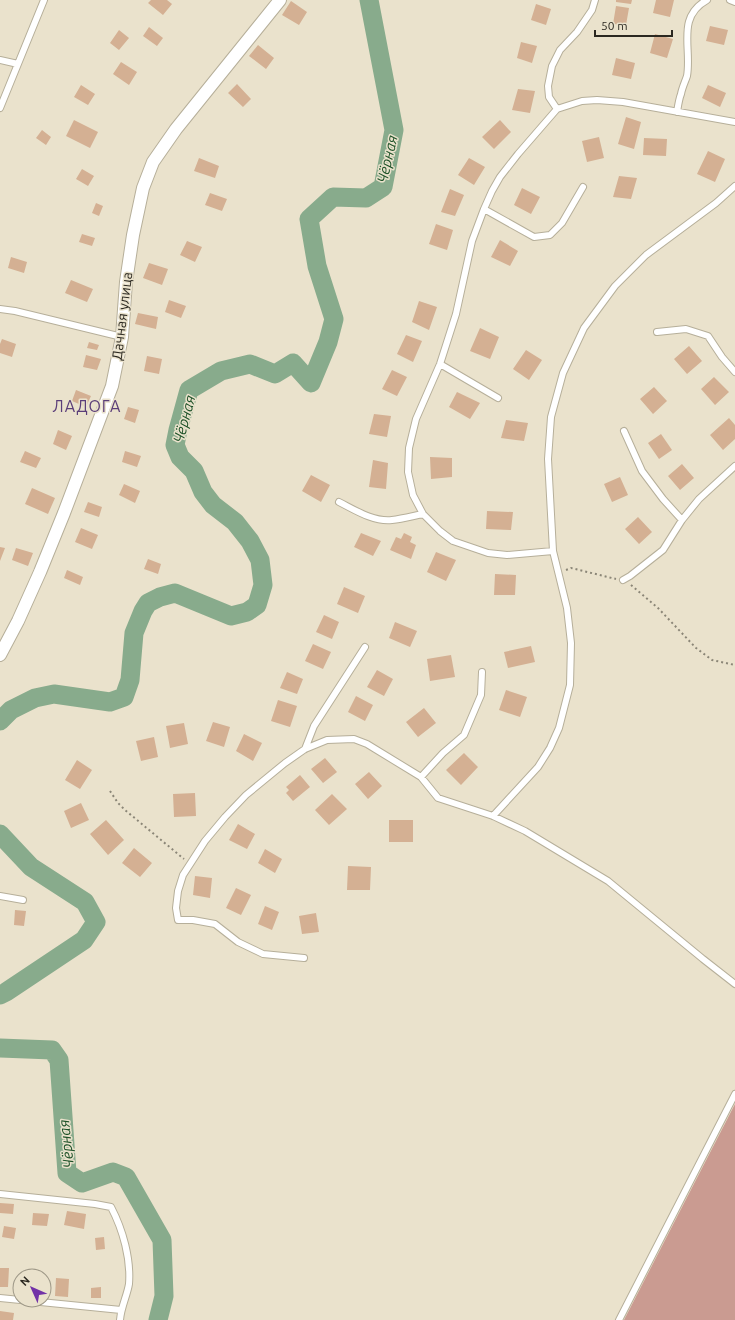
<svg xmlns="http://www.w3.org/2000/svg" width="735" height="1320" font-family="Ubuntu,sans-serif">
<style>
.forest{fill:#ca9b91}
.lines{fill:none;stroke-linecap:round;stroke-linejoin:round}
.river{stroke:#88ab8c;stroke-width:19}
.building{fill:#d4b093}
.lane-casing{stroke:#b6af9a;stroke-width:8}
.street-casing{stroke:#b6af9a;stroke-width:14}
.path{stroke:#8b8677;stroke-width:2;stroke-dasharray:2 3;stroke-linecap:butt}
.lane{stroke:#fff;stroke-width:6}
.street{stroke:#fff;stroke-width:12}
.labels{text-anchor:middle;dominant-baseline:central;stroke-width:3;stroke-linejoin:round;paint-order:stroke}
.street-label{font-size:14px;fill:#2b2820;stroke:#eae2cc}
.water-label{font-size:15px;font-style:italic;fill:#1e5228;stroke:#eae2cc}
.quarter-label{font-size:16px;letter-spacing:1px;fill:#5b3e79;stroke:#eae2cc}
</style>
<rect width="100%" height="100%" fill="#eae2cc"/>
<path class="forest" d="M735 1104V1320H624Z"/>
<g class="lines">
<path class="river" d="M0 721 11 710 35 698 54 694 110 702 124 697 130 680 134 633 143 611 148 603 160 597 175 593 231 616 247 612 257 605 263 585 260 560 250 541 235 522 213 505 203 492 194 471 180 457 175 445 178 430 189 390 221 371 250 364 275 374 293 363 311 383 328 342 334 319 317 266 309 219 333 197 366 198 383 187 394 130 369 0
M0 834 31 867 85 902 96 922 84 940 6 992 0 995
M0 1048 52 1050 59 1060 67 1173 82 1183 113 1172 126 1177 162 1240 164 1296 158 1320"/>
</g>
<path class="building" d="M151 0H167L172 4 163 15 148 3Z
M616 0H632L631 4 616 2Z
M656 0H674L670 17 653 13Z
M291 1 307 12 299 25 282 15Z
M536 4 551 9 546 25 531 20Z
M616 6 629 8 626 25 613 24Z
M710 26 728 30 724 45 706 41Z
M149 27 163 38 157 46 143 36Z
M119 30 129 38 119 50 110 43Z
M655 34 673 39 667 58 650 53Z
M521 42 537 46 532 63 517 58Z
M258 45 274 58 266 69 249 56Z
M616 58 635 63 631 79 612 75Z
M121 62 137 72 129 85 113 74Z
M237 84 251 99 243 107 228 93Z
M81 85 95 94 88 105 74 97Z
M708 85 726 93 720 107 702 98Z
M518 89 535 91 530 113 512 110Z
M626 117 641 122 634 149 618 144Z
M74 120 98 132 90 148 66 136Z
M500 120 511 132 494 149 482 137Z
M42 130 51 137 46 145 36 138Z
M599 137 604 158 587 162 582 141Z
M644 138 667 139 666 156 643 155Z
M708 151 725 159 715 182 697 174Z
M199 158 219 166 215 178 194 171Z
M469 158 485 167 474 185 458 175Z
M82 169 94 176 88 186 76 179Z
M619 176 637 178 631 199 613 197Z
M522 188 540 197 531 214 514 205Z
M450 189 464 195 455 216 441 212Z
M210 193 227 199 222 211 205 205Z
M96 203 103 206 99 216 92 213Z
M436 224 453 230 447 250 429 244Z
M82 234 95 238 92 246 79 242Z
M500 240 518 251 510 266 491 257Z
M187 241 202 247 195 262 180 255Z
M11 257 27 262 24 273 8 268Z
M149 263 168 269 162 285 143 278Z
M71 280 93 289 87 302 65 293Z
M169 300 186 306 181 318 165 312Z
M419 301 437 307 429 330 412 322Z
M138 313 158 317 156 329 135 324Z
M480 328 499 337 490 359 470 351Z
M406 335 422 341 413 362 397 354Z
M2 339 16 344 12 357 0 353V344Z
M89 342 99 345 97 350 87 348Z
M689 346 702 361 687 374 674 359Z
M526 350 542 360 529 380 513 369Z
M86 355 101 359 97 370 83 367Z
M147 356 162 359 159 374 144 371Z
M392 370 407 377 397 396 382 389Z
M714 377 729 392 715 405 701 389Z
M654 387 667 401 653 414 640 399Z
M76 390 91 396 86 407 72 401Z
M457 392 480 403 470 419 449 407Z
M128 407 139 410 135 423 124 419Z
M374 414 391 416 387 437 369 434Z
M729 418 735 425V439L723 450 710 435Z
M506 420 528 423 524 441 501 438Z
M58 430 72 436 66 450 53 444Z
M661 434 672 450 659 459 648 443Z
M25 451 41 458 36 468 20 462Z
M125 451 141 456 137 467 122 462Z
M430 457 452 458V477L431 479Z
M373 460 388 463 386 489 369 487Z
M682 464 694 478 680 490 668 476Z
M311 475 330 485 321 502 302 491Z
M620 477 628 495 612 502 604 484Z
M124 484 140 491 135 503 119 495Z
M32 488 55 498 48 514 25 504Z
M88 502 102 507 99 517 84 512Z
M487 511 513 512 511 530 486 529Z
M638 517 652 532 639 544 625 529Z
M81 528 98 535 92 549 75 542Z
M361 533 381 541 373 556 354 547Z
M404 533 412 537 410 542 416 545 411 559 390 550 396 537 401 539Z
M0 547 5 548 0 561Z
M16 548 33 553 28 566 12 560Z
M436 552 456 560 446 581 427 572Z
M148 559 161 564 158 574 144 569Z
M67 570 83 577 80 585 64 578Z
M495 574 516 575 515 595H494Z
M344 587 365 596 358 613 337 604Z
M324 615 339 622 332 639 316 632Z
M395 622 417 631 410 647 389 638Z
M313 644 331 652 323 669 305 661Z
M531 646 535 662 508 668 504 652Z
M451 655 455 677 430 681 427 659Z
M377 670 393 679 384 696 367 687Z
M287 672 303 679 297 694 280 688Z
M506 690 527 697 520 717 499 710Z
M356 696 373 705 365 721 348 712Z
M278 700 297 706 290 727 271 721Z
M424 708 436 723 418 737 406 722Z
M213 722 230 727 224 747 206 741Z
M184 723 188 744 170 748 166 726Z
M244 734 262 743 253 761 236 751Z
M154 737 158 757 141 761 136 741Z
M464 753 478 767 461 785 446 770Z
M325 758 337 772 323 783 311 769Z
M77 760 92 770 80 789 65 780Z
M369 772 382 786 368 799 355 784Z
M300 775 310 787 293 801 286 793 289 790 286 787Z
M195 793 196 816 174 817 173 794Z
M332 794 347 809 329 825 315 810Z
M81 803 89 820 71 828 64 811Z
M106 820 124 840 108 855 90 834Z
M389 820H413V842H389Z
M238 824 255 834 247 849 229 840Z
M134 848 152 863 140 877 122 863Z
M265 849 282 859 275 873 258 863Z
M348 866 371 867 370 890H347Z
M195 876 212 878 210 898 193 895Z
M236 888 251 895 241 915 226 908Z
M265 906 279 912 272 930 258 924Z
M15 910 26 911 24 926 14 925Z
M316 913 319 932 302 934 299 916Z
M0 1203 14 1204 13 1214 0 1213Z
M67 1211 86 1214 84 1229 64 1225Z
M33 1213 49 1214 47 1226 32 1225Z
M4 1226 16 1228 14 1239 2 1237Z
M104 1237 105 1249 96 1250 95 1238Z
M0 1268H9L8 1287H0Z
M56 1278 69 1279 68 1297 55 1296Z
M101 1287V1298H91V1288Z
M0 1311 14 1313 13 1320H0Z"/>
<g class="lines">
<defs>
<path id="lane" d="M730 0 735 2
M0 60 18 64
M0 108 44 0
M557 109 549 97 548 86 552 66 560 50 577 32 592 10 595 0
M677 112C678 106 679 99 681 94 682 88 685 82 687 76 692 48 676 17 707 0
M484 209 534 237 550 235 562 223 583 187
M0 309 15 311 122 337
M657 332 686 329 708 336 722 357 735 372
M440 364 498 398
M624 431 642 471 663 499 682 520
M339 502C355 510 373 522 392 520 402 519 413 516 423 514
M553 551 507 555 488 553 453 541 440 531 423 514 413 495 408 472 409 448 416 419 440 364 456 314 472 241 484 209 492 191 500 177 518 154 557 109 582 101 597 100 623 102 735 122
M623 580 630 576 663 550 682 520 699 499 735 466
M305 749 314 726 365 647
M421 777 443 753 464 735 481 695 482 672
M493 816 538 767 550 748 559 728 570 685 571 643 567 608 553 551 548 459 551 417 563 373 584 328 615 286 646 255 716 203 735 186
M0 896 23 900
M304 958 263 954 238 942 215 924 193 920H178L176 908 178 891 183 875 205 841 225 817 246 795 285 763 305 749 327 740 354 739 367 744 421 777 438 798 493 816 525 831 608 881 703 959 735 984
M0 1194 95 1204 111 1207C123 1230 131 1259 129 1284 127 1296 121 1307 120 1320
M0 1298 121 1310
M619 1320 735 1094"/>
<path id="street" d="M0 655 18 621 40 572 64 513 112 386 122 337 126 282 133 235 143 188 153 162 176 129 280 0"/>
</defs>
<use href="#lane" class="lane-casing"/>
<use href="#street" class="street-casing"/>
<path class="path" d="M566 570 571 568 616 579
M631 585 658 608 696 648 712 660 735 665
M110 791 118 803 125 810 184 859"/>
<use href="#lane" class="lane"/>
<use href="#street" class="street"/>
</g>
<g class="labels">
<g class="street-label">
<text transform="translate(122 316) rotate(-83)">Дачная улица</text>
</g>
<g class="water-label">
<text transform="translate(387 159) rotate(-77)">Чёрная</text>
<text transform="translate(184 419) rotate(-75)">Чёрная</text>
<text transform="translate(66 1144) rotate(-96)">Чёрная</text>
</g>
<g class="quarter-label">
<text x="87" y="406">ЛАДОГА</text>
</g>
</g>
<g transform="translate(32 1288) rotate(315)"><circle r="19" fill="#eae2cc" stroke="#9e9887"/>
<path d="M0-3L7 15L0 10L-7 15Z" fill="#7232a7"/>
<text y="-6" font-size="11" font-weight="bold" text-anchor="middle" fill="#2b2820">N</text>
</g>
<path d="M595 30v6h77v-6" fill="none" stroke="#2b2820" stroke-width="2"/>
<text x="601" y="30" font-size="12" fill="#2b2820" stroke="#eae2cc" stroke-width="3" paint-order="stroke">50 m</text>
</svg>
